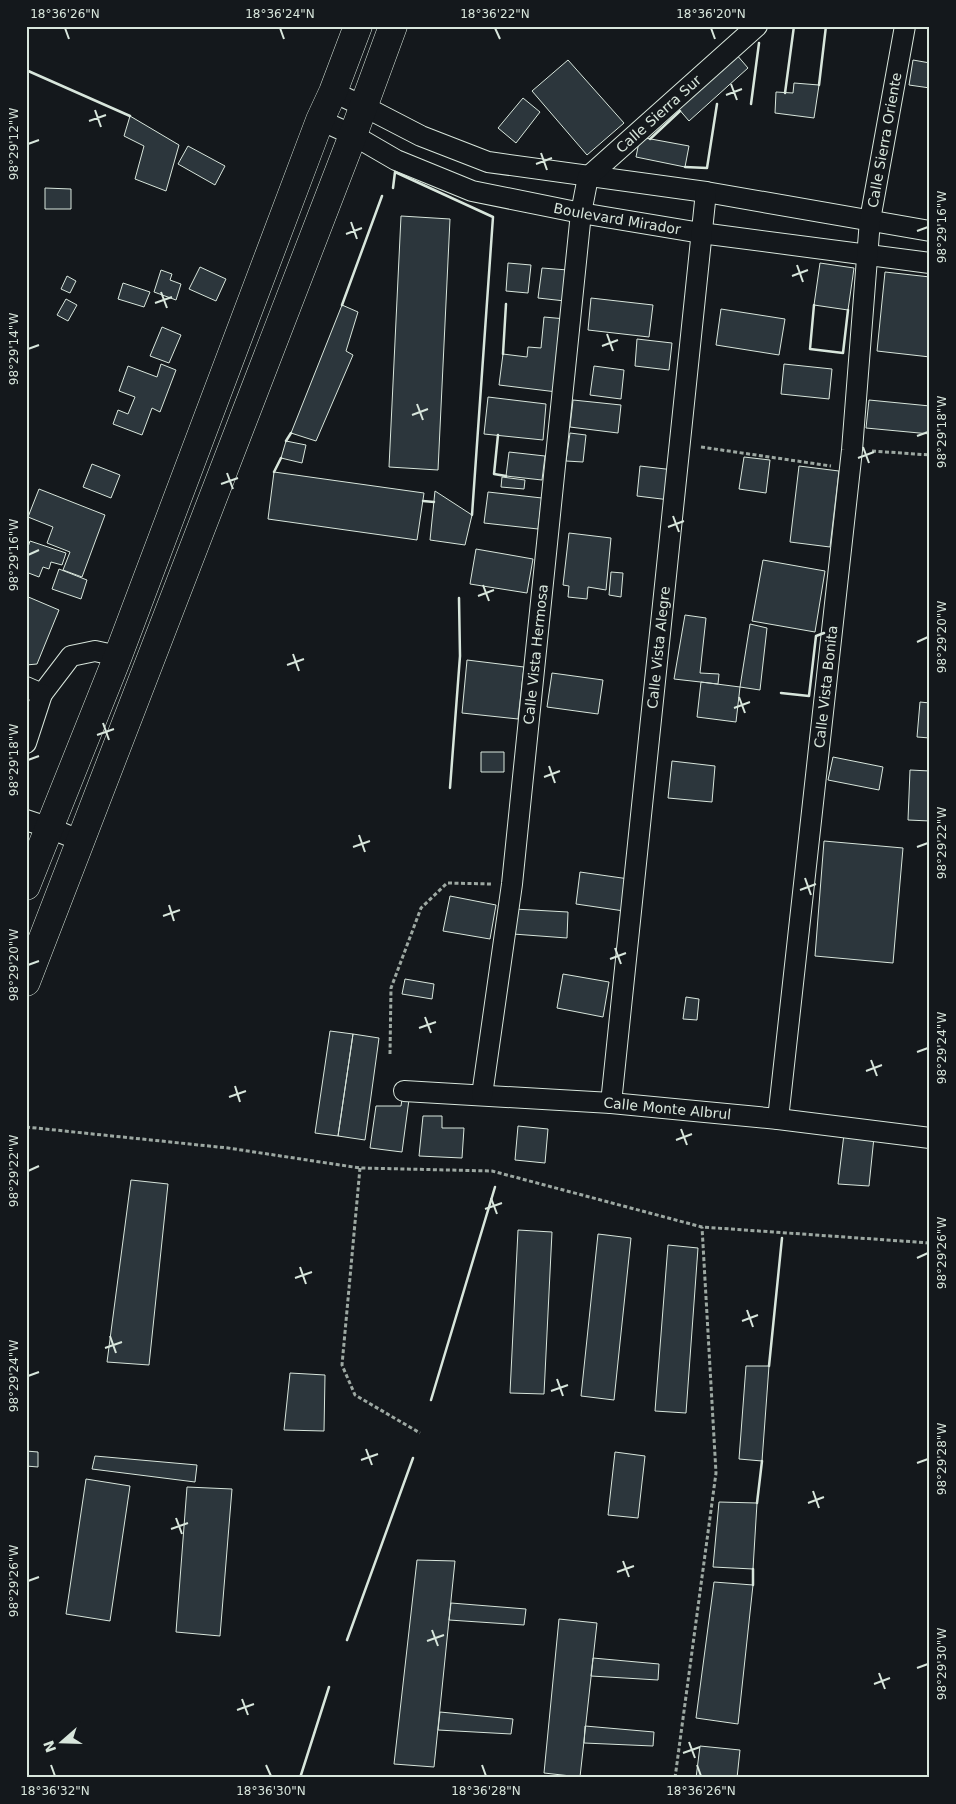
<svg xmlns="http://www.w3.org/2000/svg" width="956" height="1804" font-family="'DejaVu Sans',sans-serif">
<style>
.building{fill:#2c363c;stroke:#d8e6dc}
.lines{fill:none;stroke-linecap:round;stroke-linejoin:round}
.street-casing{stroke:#d8e6dc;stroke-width:22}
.primary-casing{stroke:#d8e6dc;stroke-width:29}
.path{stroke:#9da8a2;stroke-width:3;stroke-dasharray:4 2.5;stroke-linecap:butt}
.street{stroke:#14181c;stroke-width:20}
.primary{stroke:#14181c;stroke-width:28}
.wall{stroke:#d8e6dc;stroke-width:2.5}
.ticks{fill:none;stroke:#d8e6dc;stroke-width:2}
.labels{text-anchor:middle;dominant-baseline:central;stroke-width:4;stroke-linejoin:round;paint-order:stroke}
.street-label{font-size:14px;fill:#d8e6dc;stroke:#14181c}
.neatline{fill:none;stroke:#d8e6dc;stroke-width:2}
.ticks-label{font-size:12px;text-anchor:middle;fill:#d8e6dc}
</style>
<rect width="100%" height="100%" fill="#14181c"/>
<path class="building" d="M736 54 748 68 689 121 677 107Z
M568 60 624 123 587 155 532 91Z
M913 60 930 63V88L909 85Z
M794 83 819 85 814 118 775 113 776 92 793 93Z
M523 98 540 112 516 143 498 128Z
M130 116 179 145 166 191 135 179 144 146 124 136Z
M640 137 689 146 685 167 636 157Z
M188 146 225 166 215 185 178 164Z
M45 188 71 189V209H45Z
M401 216 450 219 438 470 389 467Z
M508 263 531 265 528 293 506 291Z
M820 263 854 268 848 310 814 305Z
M200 267 226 279 216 301 189 289Z
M542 268 568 270 565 301 538 298Z
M161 270 172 274 170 280 181 284 176 300 154 292Z
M885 272 930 277V357L877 351Z
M67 276 76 281 70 293 61 289Z
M123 283 150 292 144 307 118 299Z
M591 298 653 305 649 337 588 330Z
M66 299 77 305 68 321 57 315Z
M342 305 358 312 346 351 353 355 316 441 291 433Z
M721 309 785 319 779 355 716 345Z
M544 317 566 319 557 392 499 385 503 354 527 357 528 347 541 348Z
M162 327 181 335 169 363 150 356Z
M637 339 672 343 669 370 635 366Z
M161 364 176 370 160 412 152 408 142 435 113 424 118 410 128 414 135 397 119 391 128 366 157 377Z
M784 364 832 369 829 399 781 394Z
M594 366 624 370 621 399 590 395Z
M488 397 546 404 543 440 484 434Z
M573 400 621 405 618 433 570 427Z
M869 400 930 406V434L866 428Z
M570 433 586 435 583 462 566 461Z
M286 441 306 445 302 463 281 458Z
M509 452 545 456 542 480 506 476Z
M744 457 770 460 766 493 739 489Z
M92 464 120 475 111 498 83 487Z
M640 466 674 470 670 500 637 496Z
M799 466 839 471 830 547 790 542Z
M274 472 424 493 417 540 268 519Z
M502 477 525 480 524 489 501 487Z
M39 489 105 515 82 577 63 570 70 552 47 543 53 527 28 517Z
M435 491 472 515 465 545 430 540Z
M488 492 542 498 538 529 484 523Z
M569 533 611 538 606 590 588 587 587 599 568 597 569 586 563 585Z
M30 541 66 553 62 565 51 562 49 569 43 567 39 577 26 572V553Z
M476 549 533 559 527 593 470 584Z
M763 560 825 571 815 632 752 621Z
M59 569 87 580 81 599 52 589Z
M611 572 623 573 621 597 609 595Z
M26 596 59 610 37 664 26 665Z
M685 615 706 618 700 673 719 674 718 684 674 679Z
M750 624 767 628 760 690 740 687Z
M467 660 524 667 518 719 462 713Z
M552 673 603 680 598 714 547 707Z
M701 682 740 687 736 722 697 717Z
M920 702 930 703V738L917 737Z
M481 752H504V772H481Z
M833 757 883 767 879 790 828 780Z
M672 761 715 766 712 802 668 798Z
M910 770 930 771V821L908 820Z
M824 841 903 848 893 963 815 956Z
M580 872 629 879 624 911 576 904Z
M450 896 496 905 490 939 443 931Z
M514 909 568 912 567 938 513 934Z
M563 974 609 982 603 1017 557 1008Z
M405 979 434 984 432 999 402 994Z
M686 997 699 999 697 1020 683 1019Z
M330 1031 353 1034 338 1136 315 1133Z
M353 1034 379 1038 365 1140 338 1136Z
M403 1092H410L402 1152 370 1148 376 1106H401Z
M423 1116H442V1128H464L462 1158 419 1156Z
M518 1126 548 1129 545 1163 515 1160Z
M844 1134 874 1137 869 1186 838 1184Z
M131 1180 168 1184 149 1365 107 1362Z
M518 1230 552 1232 544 1394 510 1393Z
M598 1234 631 1238 614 1400 581 1396Z
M668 1245 698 1248 686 1413 655 1411Z
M746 1366H769L762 1461 739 1459Z
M290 1373 325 1375 324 1431 284 1430Z
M26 1451 38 1452V1467L26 1466Z
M615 1452 645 1456 638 1518 608 1515Z
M95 1456 197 1465 195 1482 92 1469Z
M86 1479 130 1486 110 1621 66 1614Z
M187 1487 232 1489 220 1636 176 1632Z
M719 1502 757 1503 753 1569 713 1567Z
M417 1560 455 1561 434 1767 394 1764Z
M714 1582 753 1585 738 1724 696 1718Z
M451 1603 526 1609 524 1625 449 1620Z
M559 1619 597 1623 580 1777 544 1773Z
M593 1658 659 1664 658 1680 591 1676Z
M440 1712 513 1719 511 1734 438 1730Z
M585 1726 654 1732 653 1746 584 1743Z
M700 1746 740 1750 737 1778H696Z"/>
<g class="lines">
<defs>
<g id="street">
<path d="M333 92 363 106 421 136 488 162 706 192 930 231"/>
<path id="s1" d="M320 120 353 135 396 160 472 191 581 213 701 233 930 263"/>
<path d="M26 687 42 694 71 656 95 651 118 656"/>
<path d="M26 743 42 694"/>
<path d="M26 820 50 828 81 841"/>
<path id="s2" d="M404 1091 611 1103 778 1119 930 1138"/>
<path id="s3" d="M482 1095 512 884 581 213 588 177 757 26"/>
<path id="s4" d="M611 1103 706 192"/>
<path id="s5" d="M778 1119 852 450 870 220 905 26"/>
</g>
<path id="primary" d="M26 886 118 656 320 120 333 92 358 26
M26 982 353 135 393 26"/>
</defs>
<use href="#street" class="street-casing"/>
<use href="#primary" class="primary-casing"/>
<path class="path" d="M701 447 831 466
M872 451 930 455
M390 1054 391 988 421 908 447 883 491 884
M26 1127 228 1148 360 1168 492 1171 702 1227 930 1243
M360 1168 342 1365 355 1395 420 1433
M675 1778 716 1473 702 1227"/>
<use href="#street" class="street"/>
<use href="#primary" class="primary"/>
<path class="wall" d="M26 70 130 116
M819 85 826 26
M785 93 794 26
M751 104 759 43
M650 139 680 111
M685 167 707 168 717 104
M393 188 395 172 493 217 472 515
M342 305 382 196
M814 305 810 349 843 353 848 310
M503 354 506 304
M498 435 494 474 506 476
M286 441 291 433
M274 472 281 458
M423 501 434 502
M781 693 809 696 816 636 824 633
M450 788 460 656 459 598
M769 1366 782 1238
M431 1400 495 1187
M757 1503 762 1461
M753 1585V1569
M347 1640 413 1458
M300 1778 329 1687"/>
</g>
<path class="ticks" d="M65 28 69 39M280 28 284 39M495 28 500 39M711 28 715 39M731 84 737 100M726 95 742 89M95 110 101 127M89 121 106 115M28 144 39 140M541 153 547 170M536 164 552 158M351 222 357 239M917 231 928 227M346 234 362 228M797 265 803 282M792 276 808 270M161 292 167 308M155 303 172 297M607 334 613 351M602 346 618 340M28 349 39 345M417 404 423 420M412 415 428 409M917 436 928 432M863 447 869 463M858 458 874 452M227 473 233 489M221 484 238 478M673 516 679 532M668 527 684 521M28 555 39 550M483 585 489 601M478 596 494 590M917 642 928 637M293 654 299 671M287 665 304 659M739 697 745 713M734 708 750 702M103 723 109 740M97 735 114 729M28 760 39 756M549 766 555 783M544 777 560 771M359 835 365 852M353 847 370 841M917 847 928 843M805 878 811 895M800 890 816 884M169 905 174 921M163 916 180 910M615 948 621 964M610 959 626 953M28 965 39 961M425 1017 431 1033M419 1028 436 1022M917 1052 928 1048M871 1060 877 1076M866 1071 882 1065M235 1086 240 1102M229 1097 246 1091M681 1129 687 1145M676 1140 692 1134M28 1171 39 1166M491 1198 497 1214M485 1209 502 1203M917 1258 928 1253M300 1267 306 1284M295 1278 312 1272M747 1310 753 1327M742 1321 758 1315M110 1336 116 1353M105 1348 122 1342M28 1376 39 1372M557 1379 563 1396M551 1391 568 1385M366 1449 372 1465M361 1460 378 1454M917 1463 928 1459M813 1491 819 1508M808 1503 824 1497M176 1518 182 1534M171 1529 188 1523M623 1561 629 1577M617 1572 634 1566M28 1581 39 1577M432 1630 438 1646M427 1641 444 1635M917 1668 928 1664M879 1673 885 1689M874 1684 890 1678M242 1699 248 1715M237 1710 254 1704M689 1742 695 1758M683 1753 700 1747M51 1765 55 1776M266 1765 271 1776M482 1765 486 1776M697 1765 701 1776"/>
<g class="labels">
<g class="street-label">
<text stroke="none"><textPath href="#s3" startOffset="1019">Calle Sierra Sur</textPath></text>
<text stroke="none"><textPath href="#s5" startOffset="985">Calle Sierra Oriente</textPath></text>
<text stroke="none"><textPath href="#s1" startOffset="316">Boulevard Mirador</textPath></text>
<text stroke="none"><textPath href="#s4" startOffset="458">Calle Vista Alegre</textPath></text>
<text stroke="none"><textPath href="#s3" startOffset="444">Calle Vista Hermosa</textPath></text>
<text stroke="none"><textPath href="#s5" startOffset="435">Calle Vista Bonita</textPath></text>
<text stroke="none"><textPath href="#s2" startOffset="264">Calle Monte Albrul</textPath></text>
</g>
</g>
<rect width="956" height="1804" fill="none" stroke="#14181c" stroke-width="55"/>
<g transform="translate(62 1742) rotate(250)" stroke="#14181c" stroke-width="4" paint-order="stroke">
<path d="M0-4L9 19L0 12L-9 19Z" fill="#d8e6dc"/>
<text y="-8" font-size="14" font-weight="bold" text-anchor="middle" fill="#d8e6dc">N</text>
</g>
<rect x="28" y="28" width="900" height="1748" class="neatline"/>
<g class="ticks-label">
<text x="65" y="18">18°36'26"N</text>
<text x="280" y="18">18°36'24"N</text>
<text x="495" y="18">18°36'22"N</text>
<text x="711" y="18">18°36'20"N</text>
<text transform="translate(14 144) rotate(-90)" y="4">98°29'12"W</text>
<text transform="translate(942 227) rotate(-90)" y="4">98°29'16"W</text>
<text transform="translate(14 349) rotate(-90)" y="4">98°29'14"W</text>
<text transform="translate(942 432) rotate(-90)" y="4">98°29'18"W</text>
<text transform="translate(14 555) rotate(-90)" y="4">98°29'16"W</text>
<text transform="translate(942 637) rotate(-90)" y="4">98°29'20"W</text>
<text transform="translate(14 760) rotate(-90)" y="4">98°29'18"W</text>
<text transform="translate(942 843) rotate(-90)" y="4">98°29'22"W</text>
<text transform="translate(14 965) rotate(-90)" y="4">98°29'20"W</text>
<text transform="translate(942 1048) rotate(-90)" y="4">98°29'24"W</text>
<text transform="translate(14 1171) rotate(-90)" y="4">98°29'22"W</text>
<text transform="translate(942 1253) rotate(-90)" y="4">98°29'26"W</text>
<text transform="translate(14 1376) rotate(-90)" y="4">98°29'24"W</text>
<text transform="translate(942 1459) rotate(-90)" y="4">98°29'28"W</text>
<text transform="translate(14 1581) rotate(-90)" y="4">98°29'26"W</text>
<text transform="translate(942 1664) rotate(-90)" y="4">98°29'30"W</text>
<text x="55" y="1795">18°36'32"N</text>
<text x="271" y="1795">18°36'30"N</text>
<text x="486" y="1795">18°36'28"N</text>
<text x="701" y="1795">18°36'26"N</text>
</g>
</svg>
